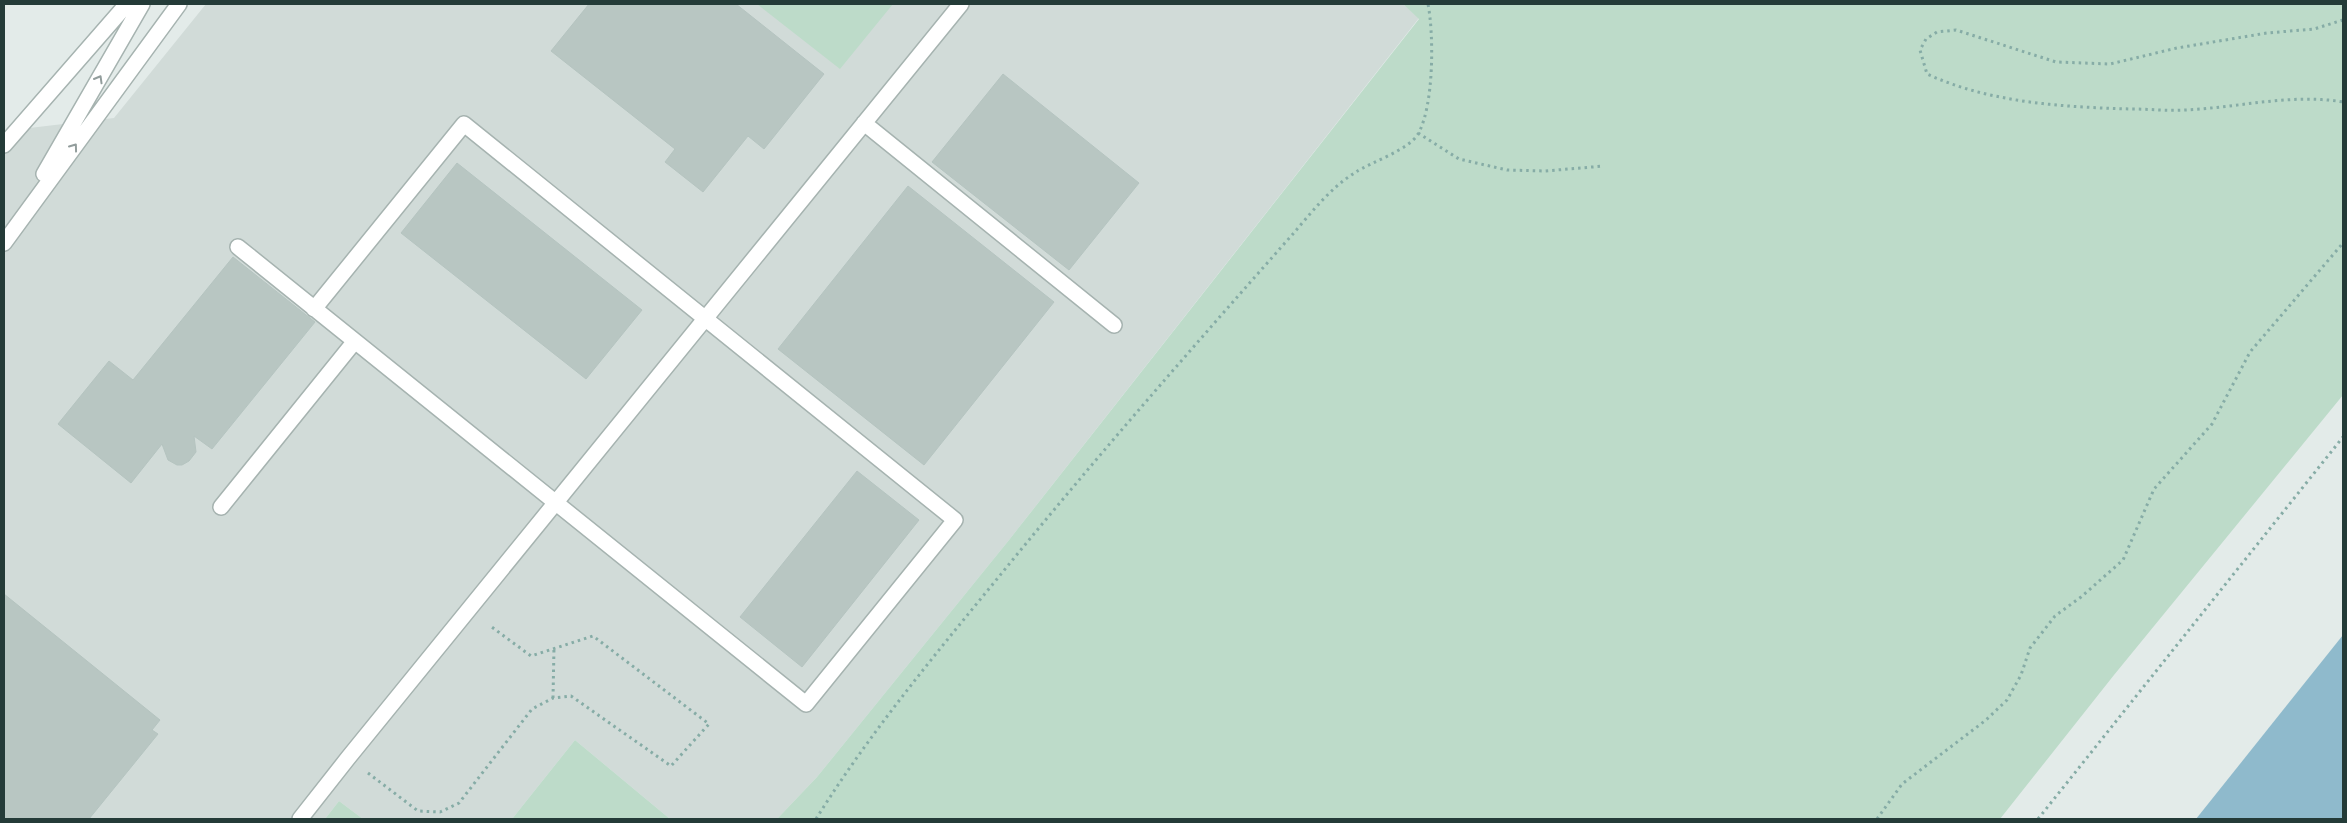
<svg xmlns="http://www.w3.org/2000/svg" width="2347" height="823" font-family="Raleway,sans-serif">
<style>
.built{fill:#d1dbd8}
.green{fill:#bddbc9}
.water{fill:#8fbacc}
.building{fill:#b8c6c2;stroke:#b5c4c0}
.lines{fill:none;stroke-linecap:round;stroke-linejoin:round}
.minor-casing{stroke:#a6b3b0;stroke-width:18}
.path{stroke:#86aca6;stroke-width:3;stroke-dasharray:2.5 4;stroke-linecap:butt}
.minor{stroke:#fff;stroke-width:15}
.oneway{stroke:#929d9c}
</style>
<rect width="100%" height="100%" fill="#e3ebe9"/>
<path class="built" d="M206 4H1403L1419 18 1009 540 817 777 777 819H670L575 740 512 819H363L339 801 325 819H4V131L114 118Z"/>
<path class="green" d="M757 4H893L840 69Z
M1403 4H2343V395L2114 675 2000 819H777L817 777 1009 540 1419 19Z
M575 740 670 819H512Z
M339 801 363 819H325Z"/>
<path class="water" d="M2343 635V819H2196Z"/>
<path class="building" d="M589 4H736L824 74 764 149 748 136 703 192 665 162 675 149 551 51Z
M1003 74 1139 183 1069 270 932 162Z
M457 163 642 310 586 379 401 233Z
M908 186 1054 302 924 465 778 349Z
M233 257 315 322 212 449 194 436 196 452 189 461 182 465H177L168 460 162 444 131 483 58 424 109 361 133 380Z
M857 471 919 520 802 667 740 617Z
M4 594 160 720 152 730 158 734 89 819H4Z"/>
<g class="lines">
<defs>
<path id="minor" d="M864 123 1114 325
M4 145 127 4
M44 174 142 4
M4 243 179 4
M238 247 806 704 955 520 464 124 314 309
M221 507 355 341
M300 819 348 758 961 4"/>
</defs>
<use href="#minor" class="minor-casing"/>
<path class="path" d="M2343 20 2314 29 2267 33 2177 48 2110 64 2056 62 1956 30 1937 32 1926 39 1920 50 1927 74C1990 103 2063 107 2131 109 2149 109 2167 111 2184 110 2237 108 2291 93 2343 102
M1418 133 1459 159 1507 170 1545 171 1604 166
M553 698 554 647
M368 773 418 811 440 812 459 803 532 709 553 698 571 696 671 766 709 724 593 636 531 656 489 625
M816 819C869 734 933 657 997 579 1092 462 1192 348 1292 235 1311 213 1331 187 1356 172 1371 162 1409 150 1418 134 1434 106 1434 35 1428 4
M1877 819 1902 784 1986 720 2007 700 2021 675 2030 648 2055 616 2081 597 2123 560 2154 489 2212 424 2250 352 2343 243
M2038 819 2343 437"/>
<use href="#minor" class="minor"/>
</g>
<defs><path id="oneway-chevron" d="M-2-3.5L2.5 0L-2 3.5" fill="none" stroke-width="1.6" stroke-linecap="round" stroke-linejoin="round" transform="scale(1.25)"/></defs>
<g class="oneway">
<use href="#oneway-chevron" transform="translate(99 79) rotate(-60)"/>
<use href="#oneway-chevron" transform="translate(74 147) rotate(-54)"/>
</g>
<rect width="2347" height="823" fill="none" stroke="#243b38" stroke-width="10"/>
</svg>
